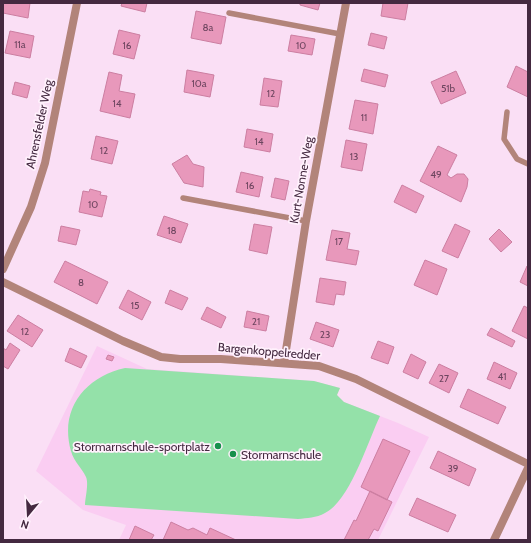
<svg xmlns="http://www.w3.org/2000/svg" width="531" height="543" font-family="Cabin,sans-serif">
<style>
.built{fill:#facdf2}
.pitch{fill:#94e1a9}
.building{fill:#e898bb;stroke:#cc7ea1}
.lines{fill:none;stroke-linecap:round;stroke-linejoin:round}
.lane{stroke:#b2847a;stroke-width:5.5}
.street{stroke:#b2847a;stroke-width:8}
.poi-dot{fill:#17904c;stroke:#fff1fc;stroke-width:1.5}
.labels{text-anchor:middle;dominant-baseline:central;stroke-width:3.5;stroke-linejoin:round;paint-order:stroke}
.number-label{font-size:10px;fill:#6d455f}
.street-label{font-size:12px;fill:#442940;stroke:#fff1fc}
.poi-label{font-size:12px;fill:#442940;stroke:#fff1fc;text-anchor:end}
</style>
<rect width="100%" height="100%" fill="#fadff5"/>
<path class="built" d="M97 346 147 369 314 381 340 388 337 395 344 402 398 423 429 437 378 540H119L126 525 83 510 36 471Z"/>
<path class="pitch" d="M125 368 314 381 340 388 337 395 344 402 380 416C368 441 350 501 325 513 316 518 307 518 298 519L85 505C85 498 89 484 86 477 82 468 74 462 71 451 59 409 85 377 125 368Z"/>
<path class="building" d="M3 3H30L28 18 3 13Z
M122 3H147L145 12 121 6Z
M300 3H320L318 10 300 5Z
M383 3H408L405 20 381 16Z
M196 11 226 17 221 44 191 38Z
M119 30 140 35 134 59 113 54Z
M10 31 34 36 30 58 5 53Z
M371 33 387 37 384 49 368 45Z
M291 35 315 39 312 55 288 51Z
M516 66 528 72V97L507 87Z
M364 69 388 75 385 87 361 81Z
M187 70 214 75 210 97 184 92Z
M456 71 466 93 441 104 431 82Z
M109 72 122 75 119 91 135 94 130 118 100 111Z
M264 78 282 81 278 107 260 105Z
M15 82 30 86 27 98 12 94Z
M355 100 378 104 373 134 349 129Z
M247 129 273 134 270 152 244 147Z
M96 136 118 141 112 164 91 159Z
M346 140 367 144 362 171 341 167Z
M438 146 457 155 447 175 451 178 457 174H464L468 179 467 187 461 202 420 181Z
M187 155 193 164 204 167 203 187 184 183 172 164Z
M241 172 263 177 259 197 236 192Z
M275 178 289 181 285 200 271 197Z
M402 185 424 196 416 213 394 202Z
M90 189 101 192 100 195 107 196 102 217 79 212 83 191 89 192Z
M164 216 188 224 181 243 157 235Z
M254 224 272 227 267 254 249 250Z
M455 224 470 231 458 258 442 251Z
M61 226 80 230 76 245 58 241Z
M499 229 512 242 501 252 489 239Z
M332 230 350 233 347 249 359 251 356 265 326 260Z
M425 260 447 269 437 295 414 285Z
M65 261 108 282 97 304 54 282Z
M527 266H528V286L520 282Z
M320 278 346 282 344 295 336 294 334 305 316 302Z
M128 290 151 302 142 320 119 308Z
M170 290 188 298 182 310 165 303Z
M524 306 528 308V339L512 331Z
M207 307 226 317 221 328 201 319Z
M247 311 269 316 266 331 244 327Z
M18 315 43 330 32 347 7 331Z
M316 322 339 330 333 347 310 339Z
M491 328 515 341 512 347 487 335Z
M378 341 394 347 388 364 371 358Z
M10 343 20 350 8 369 3 366V348L6 350Z
M70 348 87 356 81 368 65 361Z
M411 354 426 362 418 379 403 372Z
M108 355 114 357 112 361 106 359Z
M494 362 517 373 510 389 487 379Z
M439 364 458 373 449 393 429 383Z
M468 389 506 407 498 424 460 407Z
M383 439 410 451 387 500 361 487Z
M438 451 476 469 469 486 430 468Z
M370 491 392 502 378 531 374 529 368 540H344L354 520 356 521Z
M417 498 456 515 448 532 409 515Z
M171 522 188 530 193 528 207 535 210 528 236 540H163Z
M135 526 154 535 151 540H129Z"/>
<g class="lines">
<path class="lane" d="M229 13 340 34
M507 112 504 139 517 159 528 164
M183 198 306 221"/>
<path class="street" d="M3 269 31 207 45 163 77 3
M3 282 123 341 161 357 180 359H221L319 366 356 379 528 464
M284 363 306 221 346 3
M494 540 528 468"/>
</g>
<g class="poi-dot">
<circle cx="218" cy="446" r="4"/>
<circle cx="233" cy="454" r="4"/>
</g>
<g class="labels">
<g class="number-label">
<text x="208" y="27">8a</text>
<text x="20" y="44">11a</text>
<text x="127" y="45">16</text>
<text x="301" y="45">10</text>
<text x="199" y="83">10a</text>
<text x="448" y="88">51b</text>
<text x="271" y="93">12</text>
<text x="117" y="103">14</text>
<text x="364" y="117">11</text>
<text x="259" y="141">14</text>
<text x="104" y="150">12</text>
<text x="354" y="156">13</text>
<text x="436" y="174">49</text>
<text x="250" y="185">16</text>
<text x="93" y="204">10</text>
<text x="172" y="230">18</text>
<text x="339" y="241">17</text>
<text x="81" y="282">8</text>
<text x="135" y="305">15</text>
<text x="256" y="321">21</text>
<text x="25" y="331">12</text>
<text x="325" y="334">23</text>
<text x="502" y="376">41</text>
<text x="444" y="378">27</text>
<text x="453" y="468">39</text>
</g>
<g class="street-label">
<text transform="translate(39 124) rotate(-78)">Ahrensfelder Weg</text>
<text transform="translate(301 180) rotate(-80)">Kurt-Nonne-Weg</text>
<text transform="translate(269 351) rotate(5)">Bargenkoppelredder</text>
</g>
<g class="poi-label">
<text x="210" y="446">Stormarnschule-sportplatz</text>
<text x="241" y="454" text-anchor="start">Stormarnschule</text>
</g>
</g>
<rect width="531" height="543" fill="none" stroke="#442940" stroke-width="8"/>
<g transform="translate(28 515) rotate(198)" stroke="#fff1fc" stroke-width="3" paint-order="stroke">
<path d="M0-3L7 15L0 10L-7 15Z" fill="#442940"/>
<text y="-6" font-size="11" font-weight="bold" text-anchor="middle" fill="#442940">N</text>
</g>
</svg>
